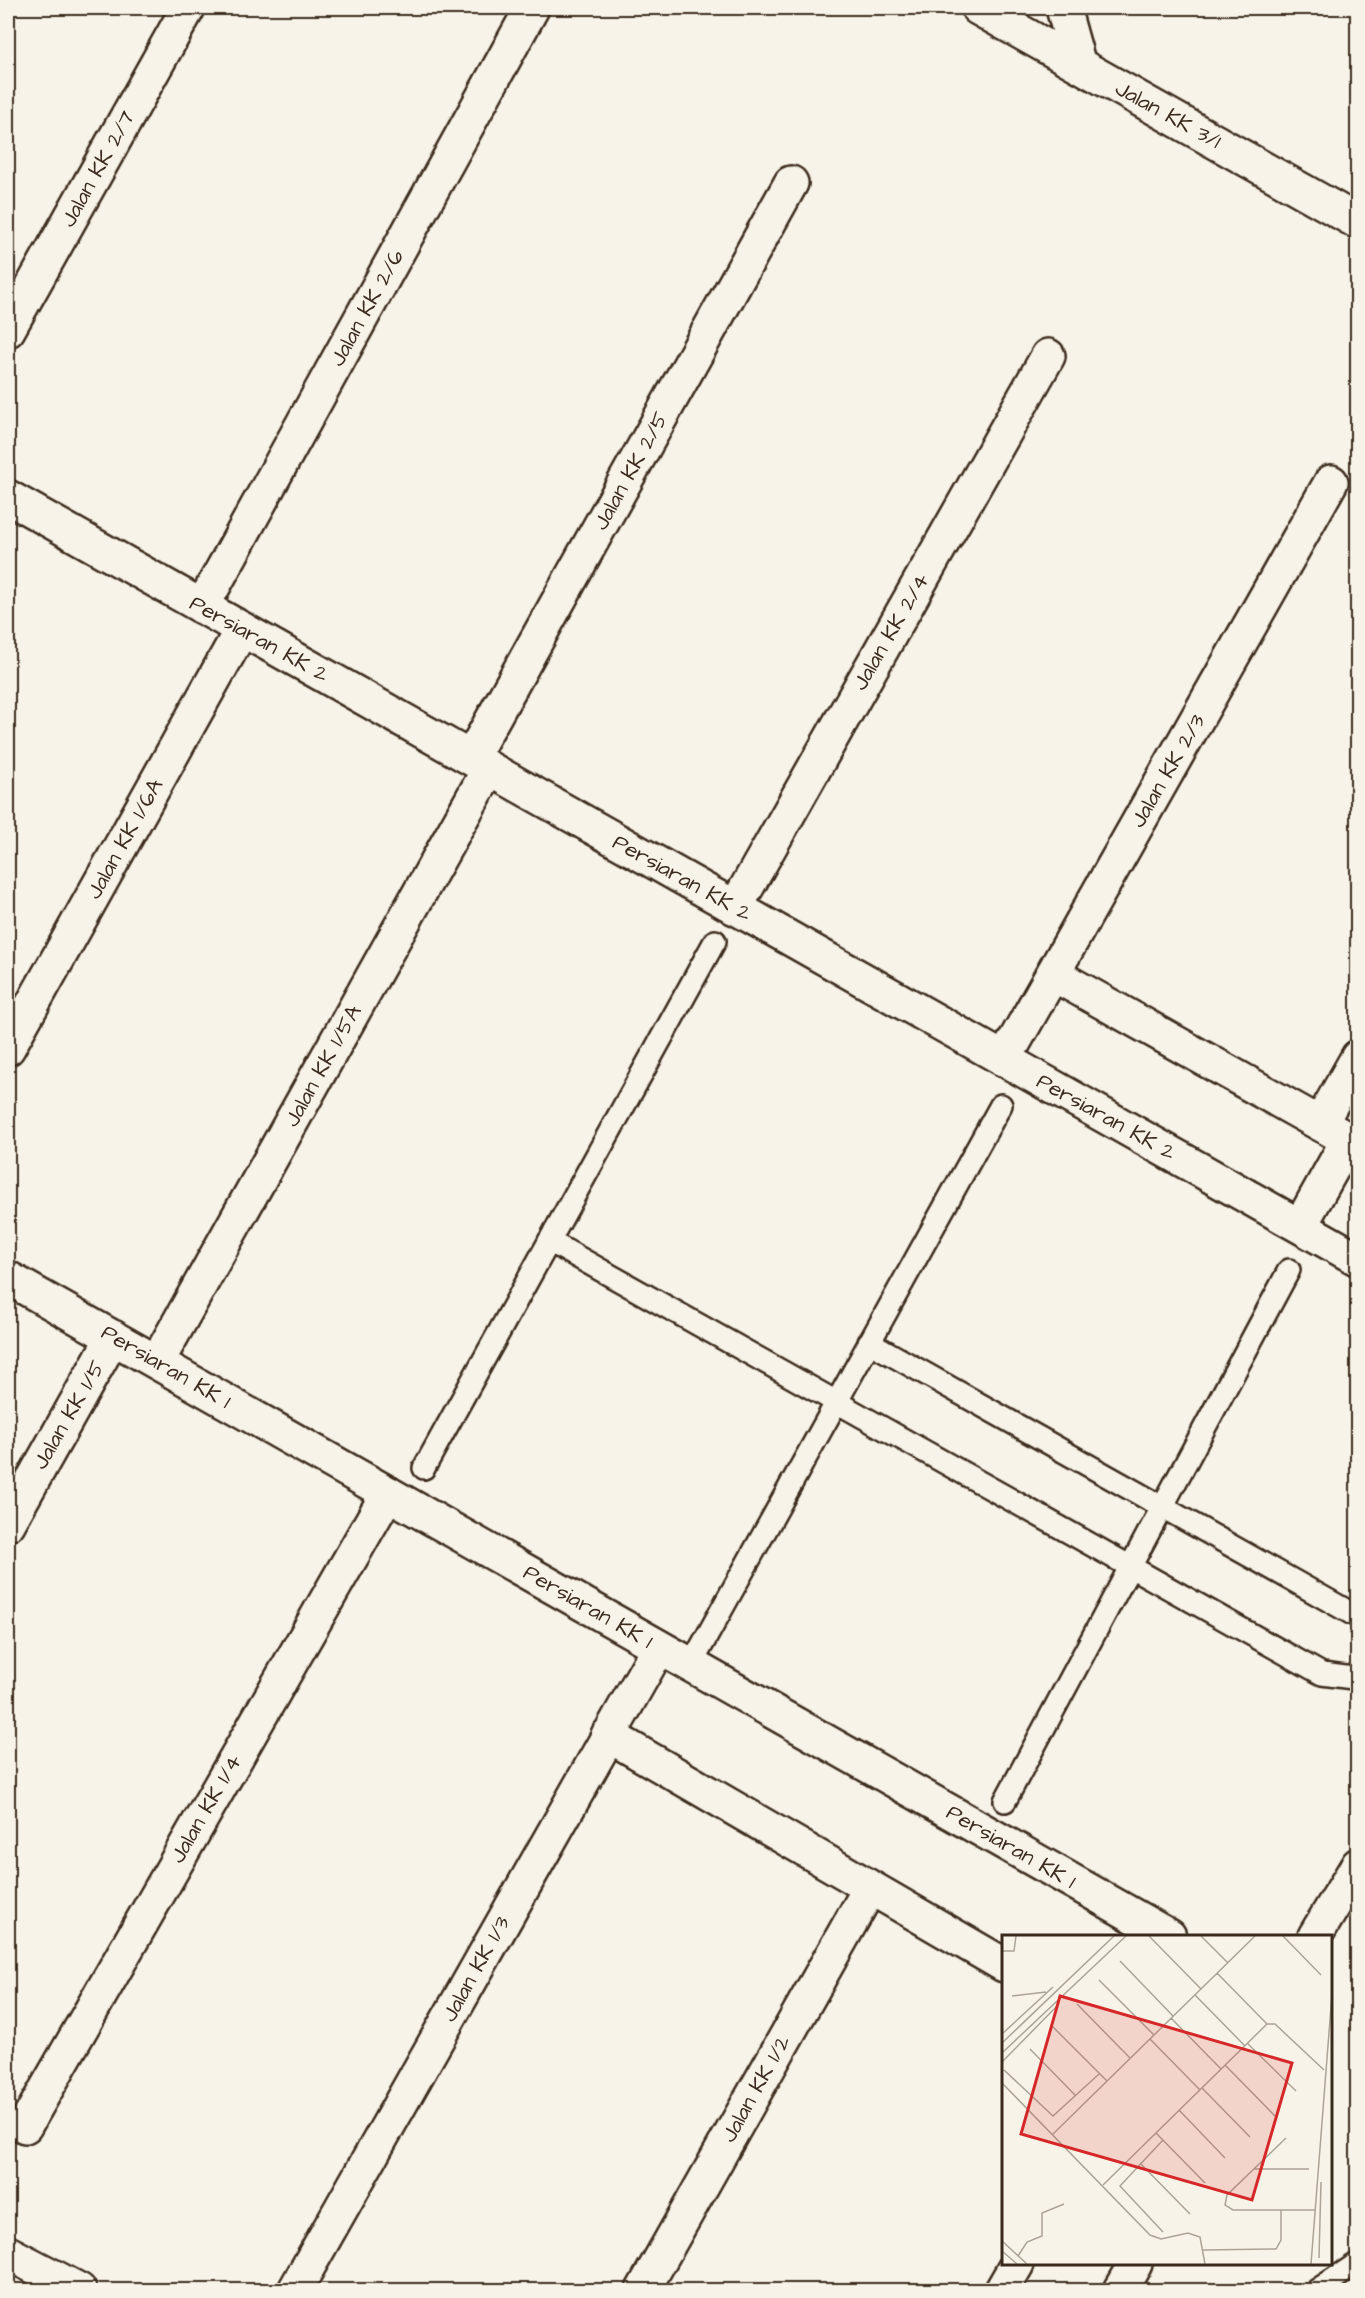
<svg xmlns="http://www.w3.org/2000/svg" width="1365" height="2298" font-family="'Architects Daughter',sans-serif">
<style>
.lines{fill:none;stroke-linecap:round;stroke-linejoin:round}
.lane-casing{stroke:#3b2a1e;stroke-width:26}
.street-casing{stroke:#3b2a1e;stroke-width:38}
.primary-casing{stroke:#3b2a1e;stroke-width:38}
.lane{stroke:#f7f3e8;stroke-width:21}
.street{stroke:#f7f3e8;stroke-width:33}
.primary{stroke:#f7f3e8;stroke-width:33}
.labels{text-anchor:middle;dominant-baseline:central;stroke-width:4.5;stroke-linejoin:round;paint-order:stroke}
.street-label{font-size:22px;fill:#3b2a1e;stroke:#f7f3e8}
.inset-road{fill:none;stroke:#aca397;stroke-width:1.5}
.view{fill:#d62828;fill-opacity:0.15;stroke:#d62828;stroke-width:3}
.inset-edge{fill:none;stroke:#3b2a1e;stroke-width:3}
</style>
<rect width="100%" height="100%" fill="#f7f3e8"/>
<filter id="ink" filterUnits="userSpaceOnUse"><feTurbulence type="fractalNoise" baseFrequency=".0167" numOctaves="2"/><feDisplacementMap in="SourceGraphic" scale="12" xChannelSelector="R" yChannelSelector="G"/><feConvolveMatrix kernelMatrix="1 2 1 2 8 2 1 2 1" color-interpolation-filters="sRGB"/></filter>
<g filter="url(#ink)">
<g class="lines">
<defs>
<path id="lane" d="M549 1241 1322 1674 1353 1678 1358 1680
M869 1342 1358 1617
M424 1468 715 941
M691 1665 1001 1105
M1005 1801 1289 1270
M1317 2290 1358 2263"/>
<path id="street" d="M978 8 1358 222
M1063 8 1079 65
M8 330 188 8
M8 497 1358 1259
M202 607 532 8
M471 758 791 183
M735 908 1048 356
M1053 974 1358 1145
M8 1048 242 629
M1004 1060 1331 482
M1320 1124 1358 1057
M1300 1226 1348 1140
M8 1278 1169 1936
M157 1362 489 769
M8 1524 113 1337
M608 1735 1004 1965
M1315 1936 1358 1865
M25 2126 388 1493
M295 2290 659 1647
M643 2290 870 1888
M1002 2290 1017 2264
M1120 2290 1135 2264"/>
<path id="primary" d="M8 2253 79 2290"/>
</defs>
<use href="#lane" class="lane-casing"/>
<use href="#street" class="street-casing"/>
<use href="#primary" class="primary-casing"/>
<use href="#lane" class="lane"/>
<use href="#street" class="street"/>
<use href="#primary" class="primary"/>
</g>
</g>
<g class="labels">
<g class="street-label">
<text transform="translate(1168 115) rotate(29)">Jalan KK 3/1</text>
<text transform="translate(98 169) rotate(-61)">Jalan KK 2/7</text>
<text transform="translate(367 308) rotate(-61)">Jalan KK 2/6</text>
<text transform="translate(631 471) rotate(-61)">Jalan KK 2/5</text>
<text transform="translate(891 632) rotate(-60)">Jalan KK 2/4</text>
<text transform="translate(259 639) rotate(29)">Persiaran KK 2</text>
<text transform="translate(1168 771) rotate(-60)">Jalan KK 2/3</text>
<text transform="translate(125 839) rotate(-61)">Jalan KK 1/6A</text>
<text transform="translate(682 878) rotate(29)">Persiaran KK 2</text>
<text transform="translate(323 1066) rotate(-61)">Jalan KK 1/5A</text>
<text transform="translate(1106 1117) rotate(29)">Persiaran KK 2</text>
<text transform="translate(166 1367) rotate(30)">Persiaran KK 1</text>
<text transform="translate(69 1415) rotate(-60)">Jalan KK 1/5</text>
<text transform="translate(588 1607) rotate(30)">Persiaran KK 1</text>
<text transform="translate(206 1809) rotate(-60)">Jalan KK 1/4</text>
<text transform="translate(1011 1847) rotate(30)">Persiaran KK 1</text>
<text transform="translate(476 1969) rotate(-61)">Jalan KK 1/3</text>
<text transform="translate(756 2089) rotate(-61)">Jalan KK 1/2</text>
</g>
</g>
<g transform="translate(1002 1935)">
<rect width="330" height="330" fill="#f7f3e8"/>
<path class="inset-road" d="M147 1 199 54M199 1 226 28M281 1 319 40M0 16H12L14 1M118 26 171 81M215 38 265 89M97 45 152 100M193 60 243 111M10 61 44 57M75 69 128 123M169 83 219 134M49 90 105 146M0 99 51 52M148 104 198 155M0 108 112 1M245 108 294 156M28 114 74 161M0 118 124 1M0 127 55 71M223 130 273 181M2 135 51 181 97 139M0 148 148 300 159 304 186 298 198 302 203 329M200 153 248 202M177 175 223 223M154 198 203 248M51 199 253 1M284 203 225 260 223 270 231 275H313M161 205 118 251 161 297M138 228 188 279M252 234H307M101 250 265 89H273L322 135M0 306 25 329M201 315 274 314 279 305V275M0 316 15 329M16 321 25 307 40 301V278L62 269M317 323 319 247M309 329 330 59"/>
<path class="view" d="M58 61 290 128 250 265 19 199Z"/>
<rect width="330" height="330" class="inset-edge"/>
</g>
<rect width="1365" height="2298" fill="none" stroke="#f7f3e8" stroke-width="30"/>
<rect x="15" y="15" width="1335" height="2268" fill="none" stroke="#3b2a1e" stroke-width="2" filter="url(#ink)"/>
</svg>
